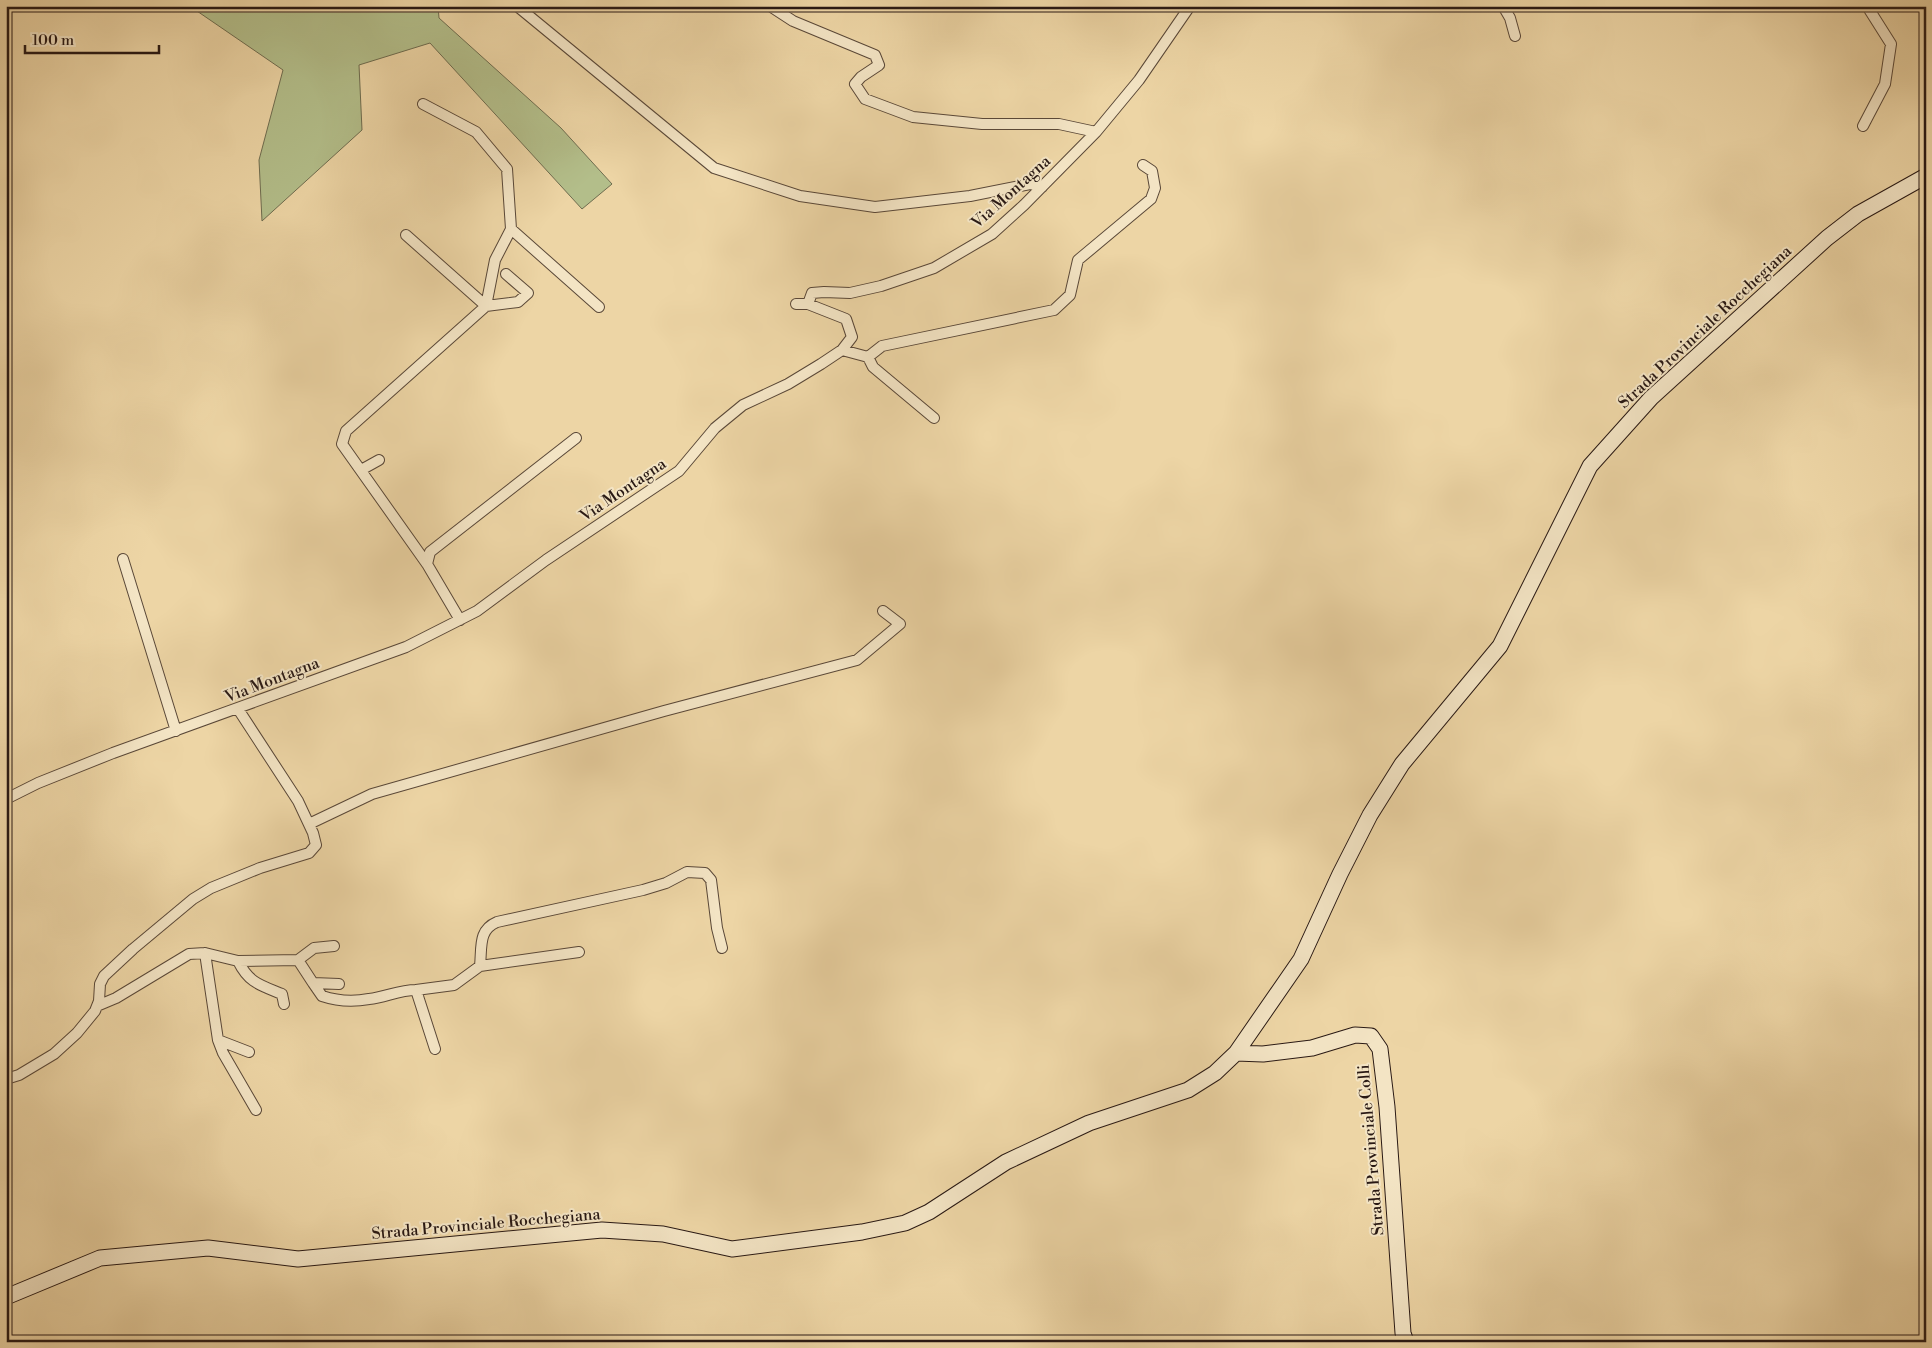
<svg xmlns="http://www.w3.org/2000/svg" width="1932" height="1348" font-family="'Libre Bodoni',serif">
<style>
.green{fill:#b3be8a;stroke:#6e6c4f}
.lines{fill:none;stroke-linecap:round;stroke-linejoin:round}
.street-casing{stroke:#5a4838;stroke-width:12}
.secondary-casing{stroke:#291914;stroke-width:17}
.street{stroke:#f3e4c4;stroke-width:10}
.secondary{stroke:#f3e4c4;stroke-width:15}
.labels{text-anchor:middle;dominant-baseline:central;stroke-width:4;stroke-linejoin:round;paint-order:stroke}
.street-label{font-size:16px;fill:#291914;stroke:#f3e4c4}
</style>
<rect width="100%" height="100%" fill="#edd5a5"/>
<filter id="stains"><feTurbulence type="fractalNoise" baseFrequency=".004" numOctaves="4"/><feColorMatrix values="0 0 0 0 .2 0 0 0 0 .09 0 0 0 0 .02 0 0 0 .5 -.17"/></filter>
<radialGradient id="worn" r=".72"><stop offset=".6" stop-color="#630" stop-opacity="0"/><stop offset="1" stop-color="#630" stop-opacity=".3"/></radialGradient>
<path class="green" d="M197 6H438L439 18 561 128 612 184 582 209 430 43 359 65 362 130 262 221 259 160 283 70 194 9Z"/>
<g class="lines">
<defs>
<path id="street" d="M517 6 714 168 800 196 875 207 970 196 1030 184 1042 187
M770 6 793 21 875 55 879 65 861 77 855 84 865 99 913 117 982 124H1059L1096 132
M1503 6 1510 18 1515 36
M423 104 476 132 507 169 511 229
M1863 126 1885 84 1891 44 1867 6
M406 235 486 306 346 431 342 444 427 564
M506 274 528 293 518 302 486 306 495 260 511 229 599 307
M796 304H808
M842 350 868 357 882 346 1054 310 1070 295 1078 260 1151 199 1155 188 1152 171 1143 165
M868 357 873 367 934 418
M361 470 379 460
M123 559 176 731
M460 620 427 564 430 552 576 438
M6 799 38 783 113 753 406 647 477 611 546 560 679 471 715 428 743 405 788 384 821 364 842 350 852 337 846 319 808 304 812 293 824 292 850 293 881 286 934 268 992 234 1024 205 1096 132 1139 80 1190 6
M309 824 372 794 664 711 857 660 900 624 883 611
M205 953 218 1040 249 1052
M298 960 313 983 339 984
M238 961C249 983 260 985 282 994L284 1004
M480 966 579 952
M313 983 322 996C337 1001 353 1002 369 999 386 997 399 990 416 990L435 1049
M416 990 454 985 480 966C482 947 478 930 497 922L643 890 666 883 687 872 705 873 711 880 717 928 722 948
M97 1006 116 998 189 954 205 953 238 961 298 960 314 948 334 946
M218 1040 223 1053 256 1110
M6 1079 19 1075 54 1054 77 1033 95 1011 99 1001 100 984 104 976 133 949 193 899 211 888 260 868 309 853 316 845 313 833 298 801 238 709"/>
<path id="secondary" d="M1236 1053 1263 1054 1312 1048 1355 1035 1371 1036 1380 1049 1387 1107 1403 1333 1406 1342
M6 1297 100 1258 208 1248 298 1259 602 1230 663 1234 732 1249 862 1232 905 1223 929 1212 1006 1162 1089 1123 1188 1090 1215 1073 1236 1053 1301 959 1340 874 1370 815 1402 764 1500 646 1590 466 1651 398 1827 238 1858 214 1926 176"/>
</defs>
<use href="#street" class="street-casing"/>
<use href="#secondary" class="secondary-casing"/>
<use href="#street" class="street"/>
<use href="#secondary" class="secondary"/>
</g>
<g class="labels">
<g class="street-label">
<text transform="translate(1011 192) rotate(-42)">Via Montagna</text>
<text transform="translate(1705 327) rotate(-43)">Strada Provinciale Rocchegiana</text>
<text transform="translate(623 490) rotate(-34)">Via Montagna</text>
<text transform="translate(272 680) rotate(-21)">Via Montagna</text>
<text transform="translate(1371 1150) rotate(-95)">Strada Provinciale Colli</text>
<text transform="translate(486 1224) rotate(-5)">Strada Provinciale Rocchegiana</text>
</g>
</g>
<rect width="1932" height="1348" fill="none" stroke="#edd5a5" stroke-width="25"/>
<rect x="8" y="8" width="1917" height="1333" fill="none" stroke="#291914" stroke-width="2.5"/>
<rect x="12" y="12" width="1907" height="1323" fill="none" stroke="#291914"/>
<path d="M25 45v8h134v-8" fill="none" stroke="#291914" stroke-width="2.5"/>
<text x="32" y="45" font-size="15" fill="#291914" stroke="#f3e4c4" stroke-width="4" paint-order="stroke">100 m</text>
<rect width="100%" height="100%" filter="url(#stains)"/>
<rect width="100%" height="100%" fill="url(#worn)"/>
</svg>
